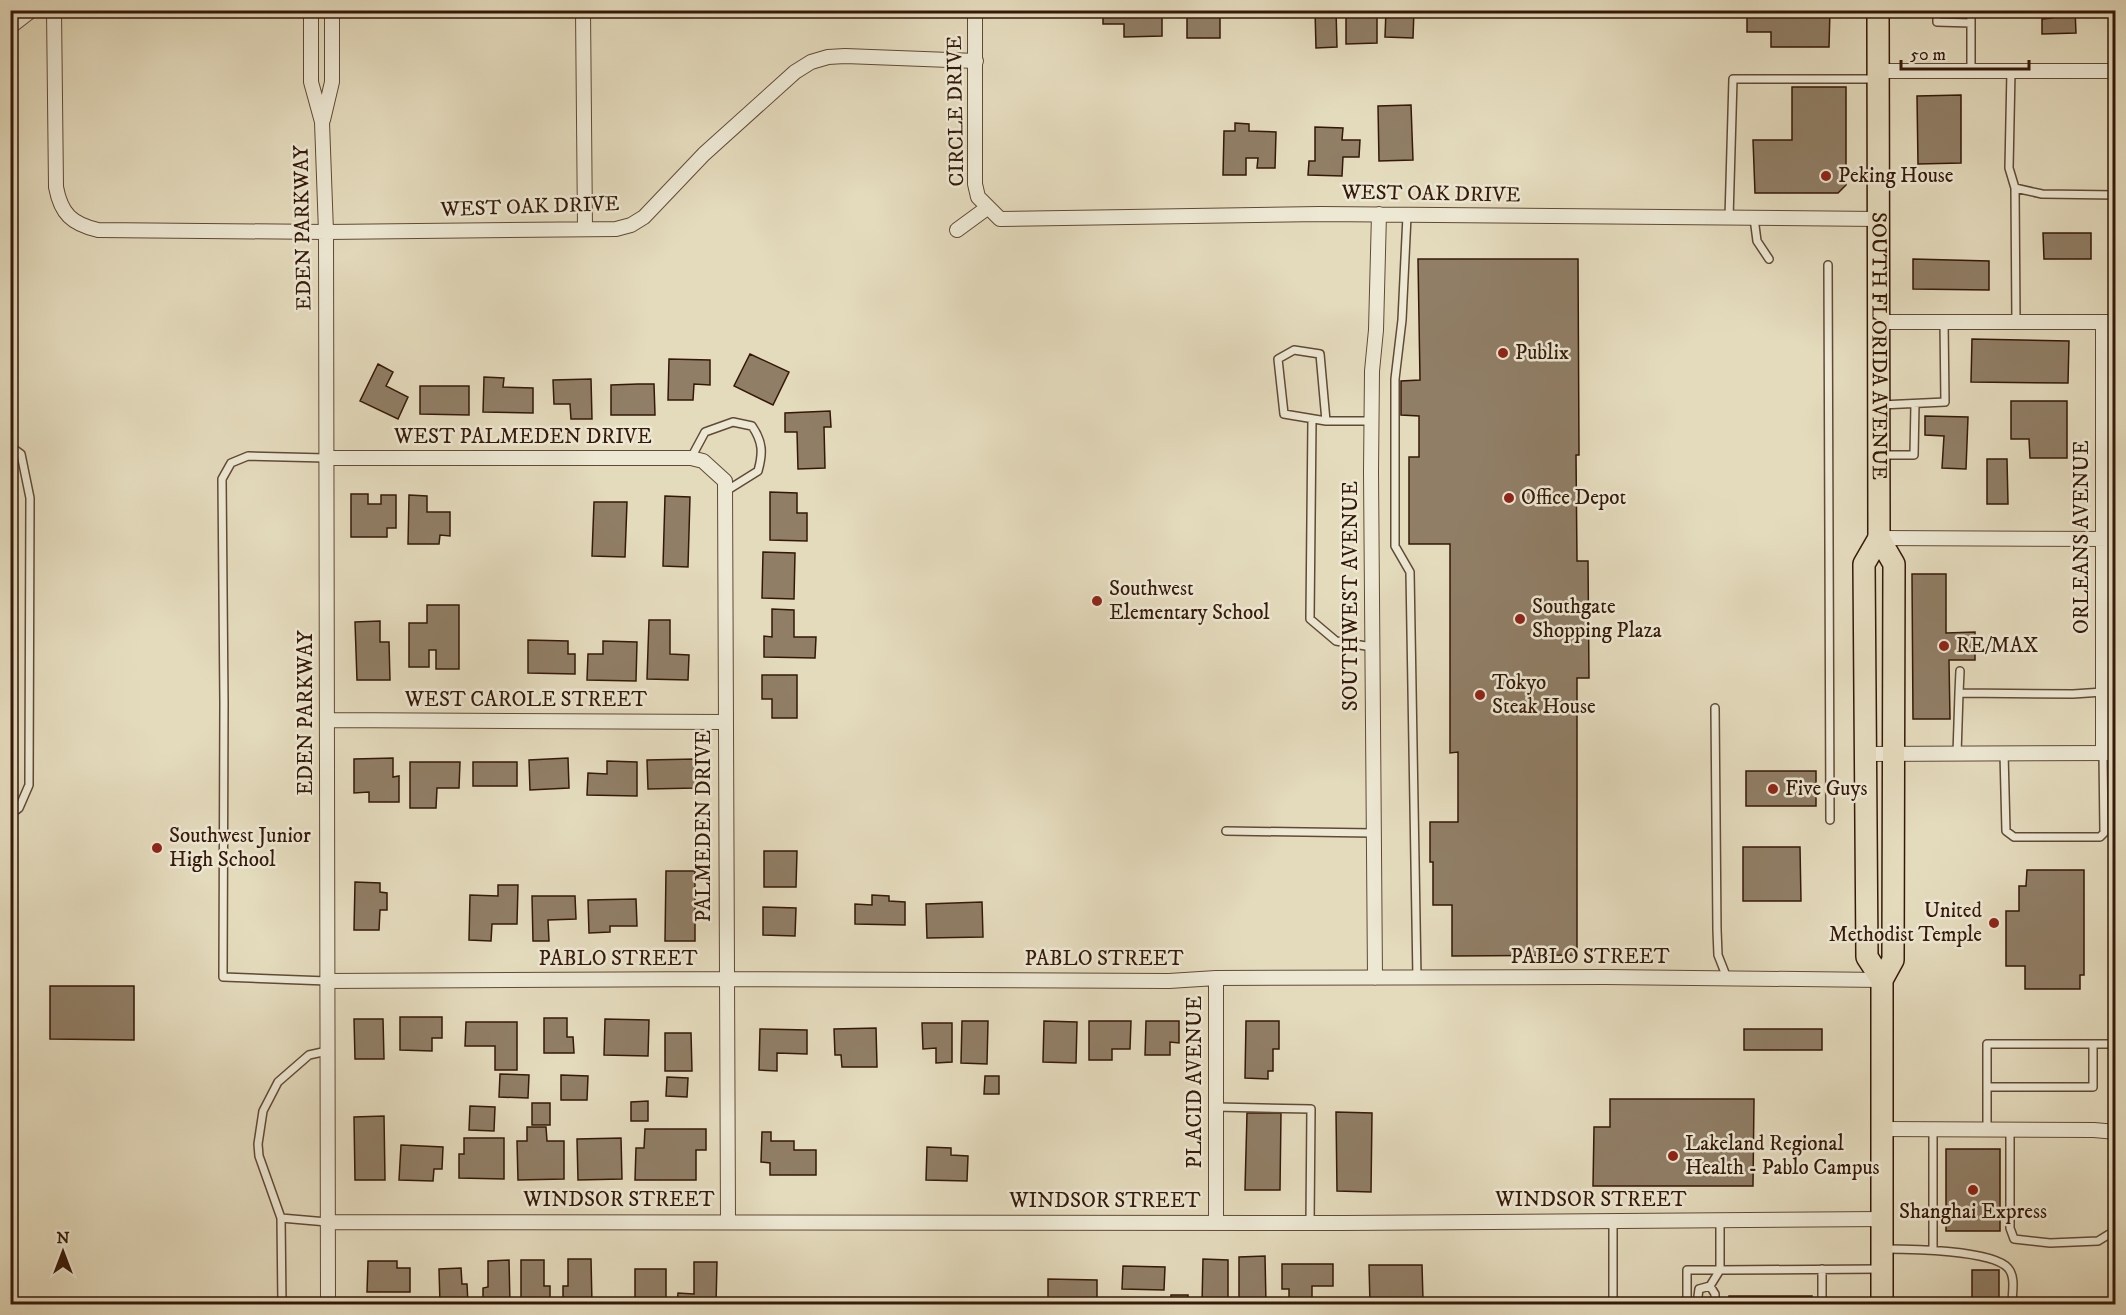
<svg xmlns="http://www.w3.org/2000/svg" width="2126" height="1315" font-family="'IM FELL DW Pica',serif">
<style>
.building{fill:#907e66;stroke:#351908;stroke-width:1.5}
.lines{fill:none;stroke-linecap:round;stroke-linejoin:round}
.lane-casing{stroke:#614a35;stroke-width:10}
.street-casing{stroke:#614a35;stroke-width:16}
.primary-casing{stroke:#351908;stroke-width:24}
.lane{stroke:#ede8d4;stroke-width:7}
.street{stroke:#ede8d4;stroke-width:14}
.primary{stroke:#e4dbbd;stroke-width:21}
.poi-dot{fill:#8f2418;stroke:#ede8d4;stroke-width:2}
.labels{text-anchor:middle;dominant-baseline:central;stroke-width:5;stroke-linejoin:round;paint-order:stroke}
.street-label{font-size:21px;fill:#351908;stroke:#ede8d4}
.poi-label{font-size:21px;fill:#351908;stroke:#ede8d4;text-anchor:start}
</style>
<rect width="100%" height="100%" fill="#e4dbbd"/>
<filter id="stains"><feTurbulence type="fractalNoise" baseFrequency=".00333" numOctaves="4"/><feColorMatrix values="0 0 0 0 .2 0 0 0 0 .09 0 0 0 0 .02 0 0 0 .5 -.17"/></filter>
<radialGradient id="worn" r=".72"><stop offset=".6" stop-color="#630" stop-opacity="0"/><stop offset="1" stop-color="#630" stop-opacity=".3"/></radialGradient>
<path class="building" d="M1103 10H1162V36L1124 37V24H1103Z
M1187 10H1220V38H1187Z
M1315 10H1336L1337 47 1316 48Z
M1346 10H1377V43L1346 44Z
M1386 10H1414L1413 38 1385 37Z
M1747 10H1830L1829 47H1771V32H1747Z
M2052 10H2075L2076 33 2042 34V19L2052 18Z
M1792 87H1846V185L1838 193H1755L1753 140H1792Z
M1961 95V163L1918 164 1917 96Z
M1411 105 1413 160 1379 161 1378 106Z
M2113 109H2116V154H2113Z
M1235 123 1249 124V131L1276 132 1275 168H1257L1258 158H1246V175H1223L1224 131H1235Z
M1315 127 1343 128 1342 140H1360L1359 157H1343L1342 176 1308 175 1309 161H1315Z
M2116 215V276H2112L2110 216Z
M2043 233H2091V259H2044Z
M1418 259H1578L1579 455H1576L1577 561H1588L1589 678H1577V955L1452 956V905H1433V862H1430V822H1458V752L1450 753V544H1409V457H1419V416L1401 415V381L1420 380Z
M1913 259 1989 261V290L1913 289Z
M1972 339 2069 341 2068 383 1971 382Z
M750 354 789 372 773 405 734 386Z
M669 359 710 360V385L694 384 693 400H668Z
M378 364 393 372 386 386 408 397 398 419 360 401Z
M484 377 504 378 503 387 533 388V413L483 412Z
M591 379 592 419H571L570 404H554L553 380Z
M638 384H654L655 415H611V385Z
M420 386H469V415L420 414Z
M2011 401H2067V458H2030L2029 439H2011Z
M830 411 831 427H824L825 468 798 469 797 432H785V413Z
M1925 416 1968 417 1966 469 1942 468 1944 436 1925 435Z
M1987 459H2007L2008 504H1987Z
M770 492 797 493V513H807V541L770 540Z
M351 494H368V504H381V495H396V528H387V537H351Z
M409 495 427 496V512H450V536L440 535 439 544H408Z
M665 496 690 497 688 567 663 566Z
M594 502H627L625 557 592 556Z
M763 552 795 553 794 599 762 598Z
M1912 574H1946V633L1975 632V660H1949L1950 719H1913Z
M427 605H459V669H436V650H429V667H409V623H427Z
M772 609 794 610V637H816L815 658 764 657V636L772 637Z
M649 620H670V654L689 655 688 680 647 679Z
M380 621V642H389L390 680H357L355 622Z
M528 640 568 641V654H575V674L528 673Z
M603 641 637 642 636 681 587 680 588 654H603Z
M762 675H797V718H772V699H762Z
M393 758V777L399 776V802H369V792L354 793V759Z
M568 758 569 788 530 790 529 760Z
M696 759V788L648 789 647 760Z
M607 761 637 762V796L587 795 588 773 607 774Z
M410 762H460L459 788H437L436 808H410Z
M473 762H517V786H473Z
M1746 771H1816V806H1746Z
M1743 847H1800L1801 901H1743Z
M764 851H797L796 887H764Z
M2027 870H2084V975H2080V989H2025V966H2006V911H2019V886H2026Z
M666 871H695V941H665Z
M355 882 380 883V892L387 893V910H380L379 930H354Z
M498 885H518L517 924H492L491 941 469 940 470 895 498 896Z
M872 895 889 896V901L905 902V925L855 924V904L872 905Z
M532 896H575L576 919 548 920 549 941H533Z
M636 899 637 926H610V932L589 933 588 900Z
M982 902 983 937 927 938 926 904Z
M763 907 796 908 795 936 763 935Z
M50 986H134V1040L50 1039Z
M10 998H17V1084H10Z
M400 1017H442V1038H432V1051L400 1050Z
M544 1018H567V1037H573L574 1053H544Z
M354 1019H383L384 1059H355Z
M605 1019 649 1020 648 1056 604 1055Z
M962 1021H988L987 1064 961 1063Z
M1044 1021 1077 1022 1076 1063 1043 1062Z
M1089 1021H1131L1130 1049H1112V1060H1089Z
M1146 1021H1179V1043L1170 1042V1055H1145Z
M1246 1021H1279V1049H1273V1071H1268V1079L1245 1078Z
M466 1022H517V1070H495V1046H465Z
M922 1023H952V1062L936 1063V1048L923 1049Z
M876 1028 877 1067H842L841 1055H835L834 1029Z
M760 1029 807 1030V1054L777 1053V1071L759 1070Z
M1744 1029H1822V1050H1744Z
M665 1033H691L692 1071H665Z
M500 1074 529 1075 528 1098 499 1097Z
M561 1075 588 1076 587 1100H561Z
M985 1076H999V1094H984Z
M667 1077 688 1078 687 1097 666 1096Z
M1610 1099H1754L1753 1186H1593L1594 1127H1610Z
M648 1101V1121H631V1102Z
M532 1103H550V1125H532Z
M470 1106 495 1107 494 1131 469 1130Z
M1336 1112 1372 1113 1371 1192 1337 1191Z
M1247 1113H1281L1280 1190H1245Z
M384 1116 385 1180H355L354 1117Z
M527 1127H546L547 1141H564V1179L518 1180 517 1141H527Z
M645 1129H706V1150H696V1180H635L636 1148H644Z
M762 1132H771V1141H794V1150H816V1175H770V1163L761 1162Z
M464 1138H504V1179L459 1178V1154H464Z
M621 1138 622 1179 578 1180 577 1139Z
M401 1145 443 1147 442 1169H434L433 1181 399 1180Z
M927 1147 951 1148V1155L968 1156 967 1181 926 1180Z
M1946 1149H2000V1231H1946Z
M1265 1256 1266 1304H1239V1257Z
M568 1259H591L592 1304H563V1286H568Z
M1203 1259 1228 1260V1304H1202Z
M509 1260 510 1304H483V1288L488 1287V1261Z
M521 1260H544V1286H550V1304H521Z
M368 1261H397V1268H410V1292H367Z
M694 1262H717L716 1304H677L678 1293 694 1294Z
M1282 1264H1333V1286H1312V1304H1289V1289H1282Z
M1369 1265H1422L1423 1300H1393V1304H1370Z
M1123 1266 1165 1267 1164 1290 1122 1289Z
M461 1268 462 1284H467L468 1304H440L439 1269Z
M635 1269H666V1304H635Z
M1972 1270H1999V1304H1972Z
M1048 1279 1097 1280V1304H1045L1048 1303Z
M1171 1295H1188V1304H1158L1171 1303Z
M1729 1296H1812V1304H1729Z"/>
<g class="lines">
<defs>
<path id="lane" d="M1937 10V22L1971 23
M1971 71V10
M2011 71 2009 168 2015 188 2042 194 2116 195
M2015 188 2016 322
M1407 216 1402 320 1395 379V546L1410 572 1417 978
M1729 218 1733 79H1876
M1754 218 1757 241 1769 259
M1828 265 1830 820
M1881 405 1945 402 1944 322
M1312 420 1310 619 1336 641 1372 647
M1326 421 1320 354 1294 350 1278 359 1284 414 1326 421H1372
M10 446 21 454 30 498 29 785 19 808 10 815
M1881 455H1914L1915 404
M326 458 248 456 231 463 222 479 224 703 223 977 327 981
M691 458 705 432 733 422 752 426C763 442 763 453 758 471L726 491
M1959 693 1960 671
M1715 708 1717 930 1718 955 1727 978
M2004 753 2006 831 2014 837H2100L2104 833 2103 753
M1957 754 1959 693 2073 694 2103 692
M1226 831 1373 833
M2113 893 2116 942
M2093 1044H2116
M1216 1107 1311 1109 1310 1223
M1987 1129V1044H2093V1087H1987
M2010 1129V1228L2014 1239 2050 1243 2098 1241 2111 1233 2116 1226
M281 1218 327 1222
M1613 1221V1304
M1885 1249C1910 1249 1992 1250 2008 1268 2016 1277 2012 1293 2012 1304
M1933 1249V1129
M1822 1269V1304
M282 1304 281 1218 259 1156 258 1144 263 1111 278 1082 309 1055 327 1051
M1687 1304V1270H1720V1220
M1697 1304 1699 1289 1710 1286
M1715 1304V1294L1710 1286 1720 1270 1880 1269"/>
<path id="street" d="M54 10 56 187C61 214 72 224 98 230L326 232 616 229 631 225 644 217 704 154 795 72 811 62 828 57 845 56 976 61
M311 10V82L322 122 326 232 328 1304
M583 10 585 229
M975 10V184L978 197 1000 219 1320 214 1879 219
M10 27 32 10
M1879 71H2116
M323 120 332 82V10
M957 230 987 208
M1880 322H2116
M2103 322V753
M326 458H691L703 461 725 481 728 1221
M1879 538 2116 539
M327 720 725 722
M1865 754 2116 753
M1216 978V1222
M1375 978 1371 471 1372 371 1376 330 1379 214
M327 981 727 979 1169 981 1216 978 1605 977 1882 980
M1882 1129 2094 1130 2116 1132
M327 1222 1343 1223 1882 1219"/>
<g id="primary">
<path id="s1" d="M1878 10 1879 538 1894 564 1893 960 1882 980V1304"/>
<path d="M1879 538 1864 564 1867 957 1882 980"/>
</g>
</defs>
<use href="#lane" class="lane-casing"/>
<use href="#street" class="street-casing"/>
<use href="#primary" class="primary-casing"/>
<use href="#lane" class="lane"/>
<use href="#street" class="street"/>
<use href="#primary" class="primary"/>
</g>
<g class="poi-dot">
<circle cx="1826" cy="176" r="6"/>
<circle cx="1503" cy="353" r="6"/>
<circle cx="1509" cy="498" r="6"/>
<circle cx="1097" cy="601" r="6"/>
<circle cx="1520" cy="619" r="6"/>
<circle cx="1944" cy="646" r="6"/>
<circle cx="1480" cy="695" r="6"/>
<circle cx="1773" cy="789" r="6"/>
<circle cx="157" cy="848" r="6"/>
<circle cx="1994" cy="923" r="6"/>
<circle cx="1673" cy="1156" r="6"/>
<circle cx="1973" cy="1190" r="6"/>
</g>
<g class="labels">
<g class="street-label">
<text transform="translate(956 111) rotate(-91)">CIRCLE DRIVE</text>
<text transform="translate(1431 194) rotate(1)">WEST OAK DRIVE</text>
<text transform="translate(530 207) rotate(-2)">WEST OAK DRIVE</text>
<text transform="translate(303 228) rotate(-91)">EDEN PARKWAY</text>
<text stroke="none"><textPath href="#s1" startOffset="336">SOUTH FLORIDA AVENUE</textPath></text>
<text x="523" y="437">WEST PALMEDEN DRIVE</text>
<text transform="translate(2082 537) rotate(-90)">ORLEANS AVENUE</text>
<text transform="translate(1351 596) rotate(-90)">SOUTHWEST AVENUE</text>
<text x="526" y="700">WEST CAROLE STREET</text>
<text transform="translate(306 713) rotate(-90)">EDEN PARKWAY</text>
<text transform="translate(704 826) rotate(-90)">PALMEDEN DRIVE</text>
<text x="1590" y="957">PABLO STREET</text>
<text x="618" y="959">PABLO STREET</text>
<text x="1104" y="959">PABLO STREET</text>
<text transform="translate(1195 1082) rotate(-90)">PLACID AVENUE</text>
<text x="619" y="1200">WINDSOR STREET</text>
<text x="1591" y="1200">WINDSOR STREET</text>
<text x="1105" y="1201">WINDSOR STREET</text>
</g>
<g class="poi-label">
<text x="1838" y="176">Peking House</text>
<text x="1515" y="353">Publix</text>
<text x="1521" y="498">Office Depot</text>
<text x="1109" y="589">Southwest<tspan x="1109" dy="24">Elementary School</tspan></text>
<text x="1532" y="607">Southgate<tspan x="1532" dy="24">Shopping Plaza</tspan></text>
<text x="1956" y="646">RE/MAX</text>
<text x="1492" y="683">Tokyo<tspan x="1492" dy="24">Steak House</tspan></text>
<text x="1785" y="789">Five Guys</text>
<text x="169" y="836">Southwest Junior<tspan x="169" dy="24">High School</tspan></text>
<text x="1982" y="911" text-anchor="end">United<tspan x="1982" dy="24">Methodist Temple</tspan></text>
<text x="1685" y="1144">Lakeland Regional<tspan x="1685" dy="24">Health - Pablo Campus</tspan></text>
<text x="1973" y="1212" text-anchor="middle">Shanghai Express</text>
</g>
</g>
<rect width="2126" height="1315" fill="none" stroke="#e4dbbd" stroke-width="36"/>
<rect x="12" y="12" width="2102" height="1291" fill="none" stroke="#351908" stroke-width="3"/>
<rect x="18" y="18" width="2090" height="1279" fill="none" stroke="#351908" stroke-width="1.5"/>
<g transform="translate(63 1252)" stroke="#ede8d4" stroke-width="4.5" paint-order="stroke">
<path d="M0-4.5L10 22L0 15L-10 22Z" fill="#351908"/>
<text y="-9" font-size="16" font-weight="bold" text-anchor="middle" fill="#351908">N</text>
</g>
<path d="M1901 60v9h128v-9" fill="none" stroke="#351908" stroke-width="3"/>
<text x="1910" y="60" font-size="18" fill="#351908" stroke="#ede8d4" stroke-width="4.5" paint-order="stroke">50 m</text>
<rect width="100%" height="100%" filter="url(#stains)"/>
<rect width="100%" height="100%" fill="url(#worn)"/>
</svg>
